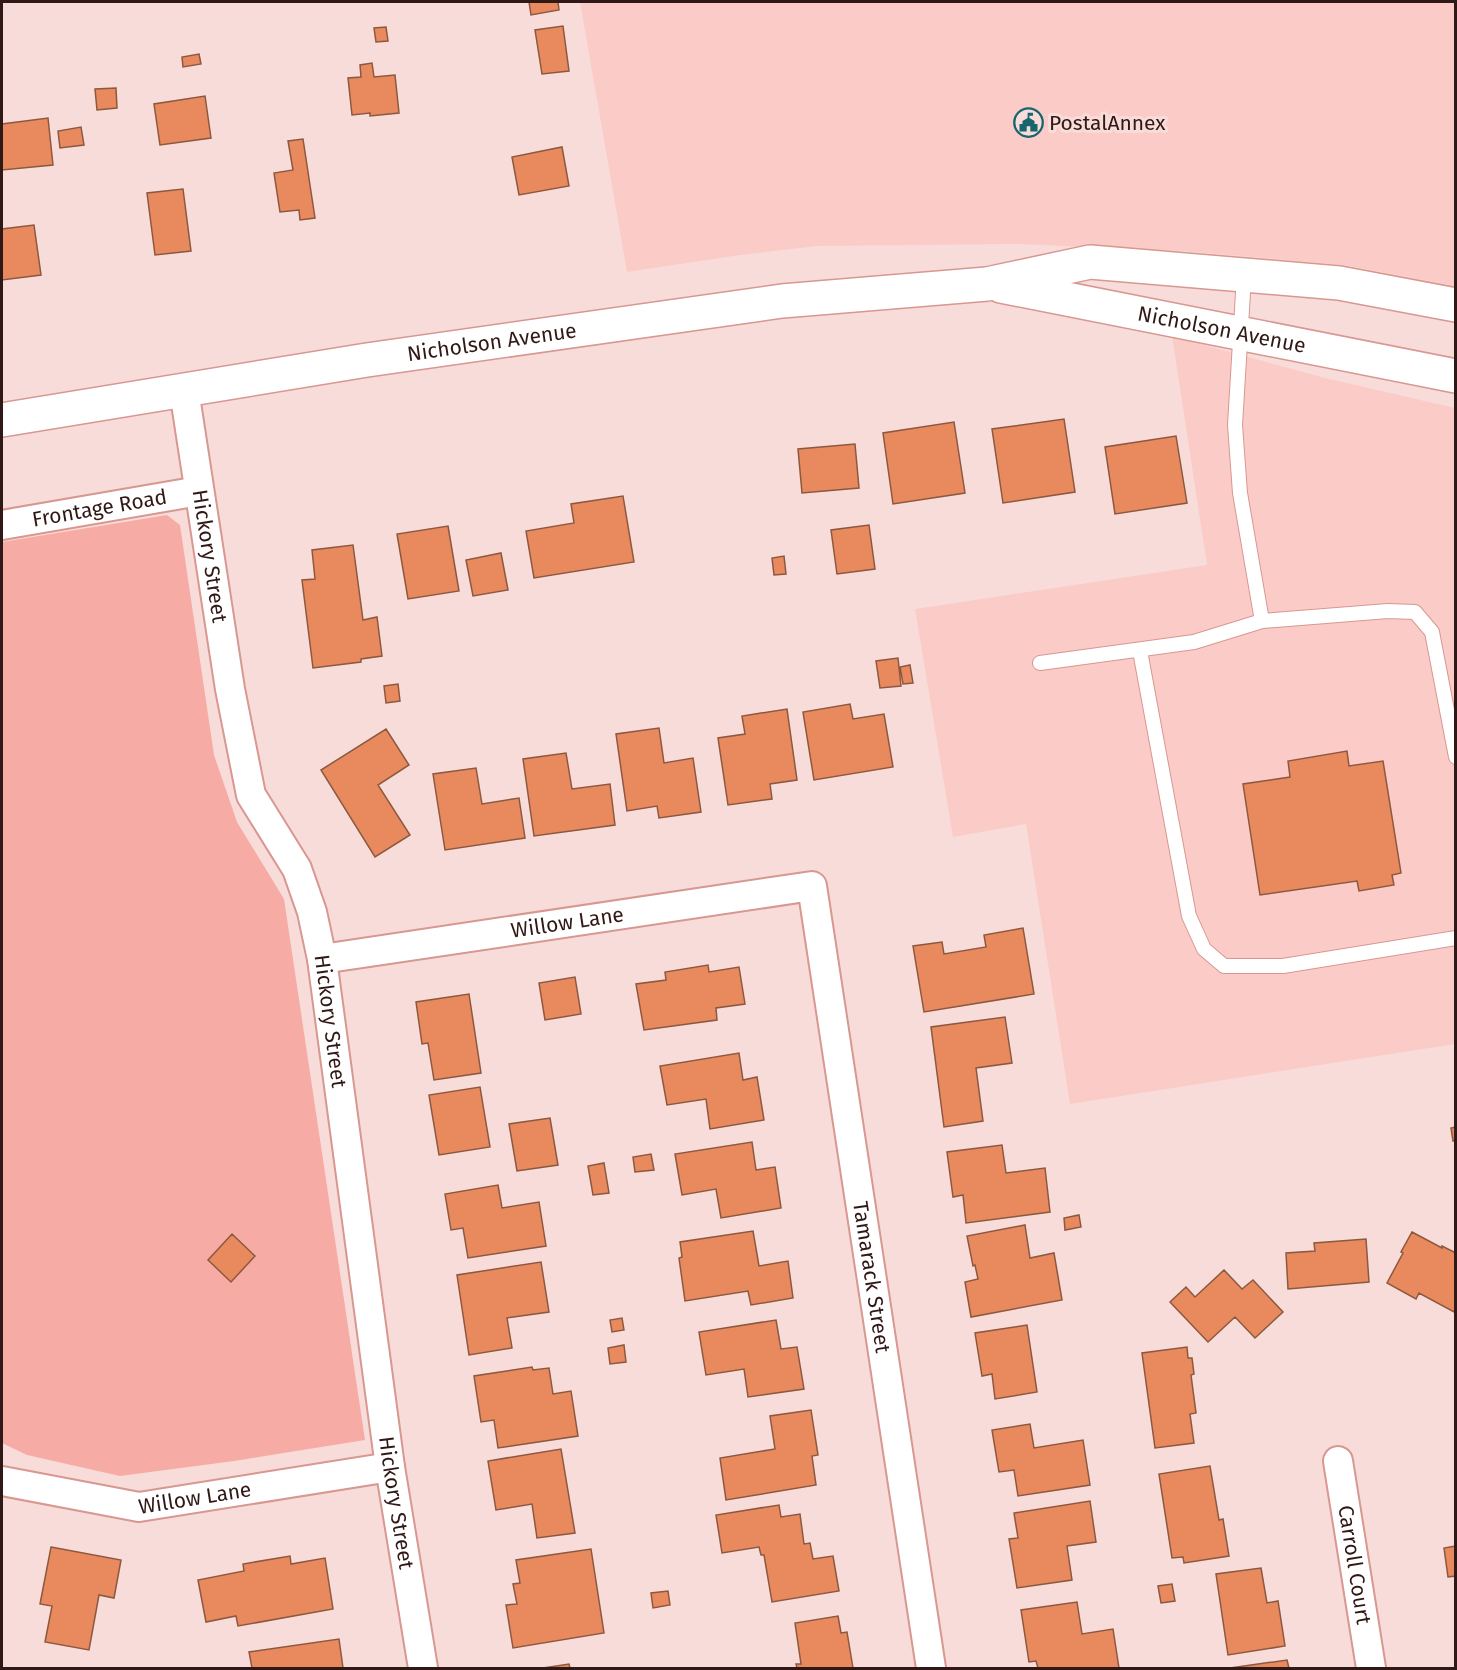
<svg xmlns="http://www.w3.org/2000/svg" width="1457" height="1670" font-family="'Fira Sans',sans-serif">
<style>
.built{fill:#fbccc7}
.green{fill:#f6aca5}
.building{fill:#e8895e;stroke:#8d5840;stroke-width:1.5}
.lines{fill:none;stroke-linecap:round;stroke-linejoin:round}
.service-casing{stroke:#d89791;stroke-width:16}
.minor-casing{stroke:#d89791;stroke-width:32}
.secondary-casing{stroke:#d89791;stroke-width:36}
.service{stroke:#fff;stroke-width:14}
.minor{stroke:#fff;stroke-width:28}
.secondary{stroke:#fff;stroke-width:33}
.labels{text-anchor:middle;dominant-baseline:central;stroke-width:6;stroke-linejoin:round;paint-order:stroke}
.poi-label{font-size:21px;fill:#301816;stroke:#f8dcd9;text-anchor:start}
.street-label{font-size:21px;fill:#301816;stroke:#f8dcd9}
</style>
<rect width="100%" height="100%" fill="#f8dcd9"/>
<path class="built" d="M580 2H1455V286L1344 265 1183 251 1018 244 817 246 740 255 627 272Z
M1172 336 1325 378 1455 408V1044L1070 1104 1026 824 953 837 915 609 1207 565Z"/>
<path class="green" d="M167 515 180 525 214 755 237 822 284 899 365 1440 234 1461 120 1476 27 1455 2 1443V542Z"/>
<path class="building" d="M529 2H558L559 10 531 15Z
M563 26 569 71 542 74 535 30Z
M386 27 388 41 376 42 374 28Z
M199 54 201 64 183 67 182 57Z
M372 63 374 77 395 75 399 113 370 116V113L352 115 348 78 361 77 360 65Z
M116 88 117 108 97 110 95 89Z
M205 96 211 138 160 145 154 104Z
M48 118 53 165 2 170V124Z
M81 127 84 145 60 148 58 131Z
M303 139 315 218 300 220 299 210 280 212 274 173 293 170 288 141Z
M562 147 569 186 519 195 512 157Z
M183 189 191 251 155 255 147 193Z
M34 225 41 275 2 280V229Z
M1064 419 1075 492 1003 503 992 429Z
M954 422 965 493 893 504 883 433Z
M1176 436 1187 503 1115 514 1105 447Z
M855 444 859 488 802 493 798 449Z
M623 496 634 562 534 578 526 531 574 523 571 504Z
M869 525 875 569 837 574 831 530Z
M448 526 459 591 408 599 397 534Z
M353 545 363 620 377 617 382 656 361 659V662L313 668 302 580 315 579 312 550Z
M501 553 508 590 473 596 466 560Z
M784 556 786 574 774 575 772 558Z
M898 658 901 686 880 688 876 661Z
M910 665 913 683 903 684 900 667Z
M398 684 400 701 386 703 384 686Z
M850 704 853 719 884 714 893 767 814 780 803 712Z
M787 709 797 780 770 784 772 799 728 805 718 738 745 734 742 716Z
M659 728 664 763 693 758 701 812 659 818 657 806 627 811 616 734Z
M386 729 409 765 378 785 410 835 375 857 321 770Z
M1347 751 1349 766 1383 761 1401 873 1392 875 1394 885 1359 891 1357 881 1260 895 1243 784 1290 777 1288 761Z
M566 753 572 789 610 784 615 825 534 836 523 759Z
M476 768 482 804 519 798 525 838 445 850 433 774Z
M1023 928 1034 994 924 1012 913 946 942 942 944 954 986 947 984 935Z
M708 965 709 972 739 967 745 1004 716 1008 717 1020 644 1030 636 984 666 980 665 972Z
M575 977 581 1014 545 1020 539 983Z
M469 994 481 1073 434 1080 428 1043 422 1044 416 1002Z
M1005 1017 1012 1063 976 1068 983 1121 944 1127 931 1027Z
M739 1053 743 1080 757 1077 764 1120 710 1129 706 1099 667 1105 660 1066Z
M480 1087 490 1147 439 1155 429 1095Z
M550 1118 558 1165 517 1171 509 1124Z
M1456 1127V1140L1453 1141 1451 1128Z
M752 1142 756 1170 775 1167 781 1208 721 1218 716 1189 682 1195 675 1154Z
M1002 1145 1006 1173 1045 1168 1050 1212 966 1223 963 1195 953 1197 947 1152Z
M651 1154 654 1170 635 1172 633 1157Z
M604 1163 609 1193 593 1195 588 1166Z
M498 1185 502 1208 539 1202 546 1246 468 1258 463 1228 451 1230 445 1194Z
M1079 1215 1081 1227 1065 1230 1064 1218Z
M1025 1225 1030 1258 1054 1253 1062 1300 971 1317 965 1282 978 1279 975 1265 973 1266 967 1236Z
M753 1231 759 1266 788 1261 793 1298 751 1305 748 1291 685 1301 679 1258 682 1257 680 1242Z
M1412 1232 1442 1248V1246L1456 1253V1313L1419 1293 1416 1299 1387 1283 1403 1253 1401 1252Z
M232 1234 255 1256 231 1282 208 1260Z
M1366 1239 1369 1282 1288 1289 1286 1253 1315 1251 1314 1243Z
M541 1262 549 1312 507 1318 512 1348 469 1355 457 1275Z
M1224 1270 1242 1289 1253 1280 1283 1312 1255 1338 1235 1317 1208 1342 1170 1302 1186 1287 1195 1297Z
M622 1318 624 1330 612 1332 610 1320Z
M776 1320 781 1349 797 1347 804 1389 748 1397 744 1369 706 1375 699 1332Z
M1027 1325 1037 1392 995 1399 992 1374 982 1376 975 1333Z
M624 1345 626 1362 610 1364 608 1348Z
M1187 1347 1188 1358H1192L1194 1374 1191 1375 1196 1413 1190 1414 1194 1443 1155 1448 1142 1353Z
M532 1367 533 1370 549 1368 553 1394 571 1391 578 1436 498 1448 494 1420 481 1422 474 1376Z
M811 1410 818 1455 812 1456 816 1485 726 1500 720 1458 775 1449 770 1416Z
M1030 1424 1034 1448 1083 1440 1090 1485 1018 1496 1014 1470 999 1472 992 1430Z
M561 1449 575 1533 537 1538 532 1504 496 1510 488 1461Z
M1210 1466 1219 1520 1223 1519 1229 1556 1184 1563 1183 1557 1172 1558 1159 1474Z
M1090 1501 1096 1542 1067 1546 1072 1580 1017 1588 1009 1539 1018 1538 1014 1513Z
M779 1505 781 1517 800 1514 804 1544 810 1543 813 1559 833 1556 839 1591 772 1602 764 1555H761L759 1547 722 1553 716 1515Z
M1456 1546V1576L1448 1577 1444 1548Z
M51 1547 121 1560 114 1598 99 1595 89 1650 45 1642 52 1606 40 1604Z
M591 1549 604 1633 513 1648 506 1605 517 1604 513 1584 520 1583 516 1560Z
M290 1556 291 1564 325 1558 333 1609 238 1626 236 1616 206 1622 198 1580 244 1571 243 1564Z
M1261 1568 1267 1603 1278 1601 1285 1646 1228 1655 1216 1574Z
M1172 1584 1175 1601 1161 1603 1158 1586Z
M668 1591 670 1605 653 1608 651 1593Z
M1077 1602 1082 1634 1113 1629 1119 1668H1038L1036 1661 1029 1662 1021 1610Z
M838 1616 841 1633 847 1632 853 1668H797L796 1664H801L795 1623Z
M339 1639 343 1668H252L249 1652Z
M1287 1660 1289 1668H1230Z
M569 1664 570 1668H543Z"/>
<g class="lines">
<defs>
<path id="service" d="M1262 621 1388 611 1415 612 1432 632 1456 757
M1140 651 1189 916 1204 949 1224 966H1283L1456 938
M1040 663 1194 642 1262 621 1240 493 1235 425 1244 276"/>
<g id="minor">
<path id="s1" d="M184 390 230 689 251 795 297 869 312 912 322 959 390 1467 423 1668"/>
<path id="s2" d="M2 525 199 491"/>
<path id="s3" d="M322 959 812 886 931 1668"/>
<path id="s4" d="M1338 1461 1371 1668"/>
<path id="s5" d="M2 1481 139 1507 390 1467"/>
</g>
<g id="secondary">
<path id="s6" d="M1001 286 1456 376"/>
<path id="s7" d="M2 420 367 360 782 301 987 284 1090 262 1339 283 1456 305"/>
</g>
</defs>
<use href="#service" class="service-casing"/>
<use href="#minor" class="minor-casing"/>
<use href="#secondary" class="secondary-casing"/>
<use href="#service" class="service"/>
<use href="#minor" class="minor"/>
<use href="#secondary" class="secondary"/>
</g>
<defs>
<symbol id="civic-ring" viewBox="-11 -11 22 22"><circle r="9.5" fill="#f8dcd9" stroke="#17656d" stroke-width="1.5"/><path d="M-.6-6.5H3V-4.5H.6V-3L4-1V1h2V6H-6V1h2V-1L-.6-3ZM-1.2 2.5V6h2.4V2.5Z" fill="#17656d"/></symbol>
</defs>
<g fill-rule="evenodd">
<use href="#civic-ring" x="1012" y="106" width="33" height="33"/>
</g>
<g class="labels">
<g class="poi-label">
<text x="1049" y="123">PostalAnnex</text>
</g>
<g class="street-label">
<text stroke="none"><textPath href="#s6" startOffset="225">Nicholson Avenue</textPath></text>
<text stroke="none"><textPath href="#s7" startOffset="496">Nicholson Avenue</textPath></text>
<text stroke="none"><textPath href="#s2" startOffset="99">Frontage Road</textPath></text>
<text stroke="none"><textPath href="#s1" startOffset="168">Hickory Street</textPath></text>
<text stroke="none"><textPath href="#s3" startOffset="248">Willow Lane</textPath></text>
<text stroke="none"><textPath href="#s1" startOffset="654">Hickory Street</textPath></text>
<text stroke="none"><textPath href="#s3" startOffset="891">Tamarack Street</textPath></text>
<text stroke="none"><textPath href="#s5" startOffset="196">Willow Lane</textPath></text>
<text stroke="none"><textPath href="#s1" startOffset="1140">Hickory Street</textPath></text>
<text stroke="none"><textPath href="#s4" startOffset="105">Carroll Court</textPath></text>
</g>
</g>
<rect width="1457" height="1670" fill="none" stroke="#301816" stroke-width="6"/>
</svg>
